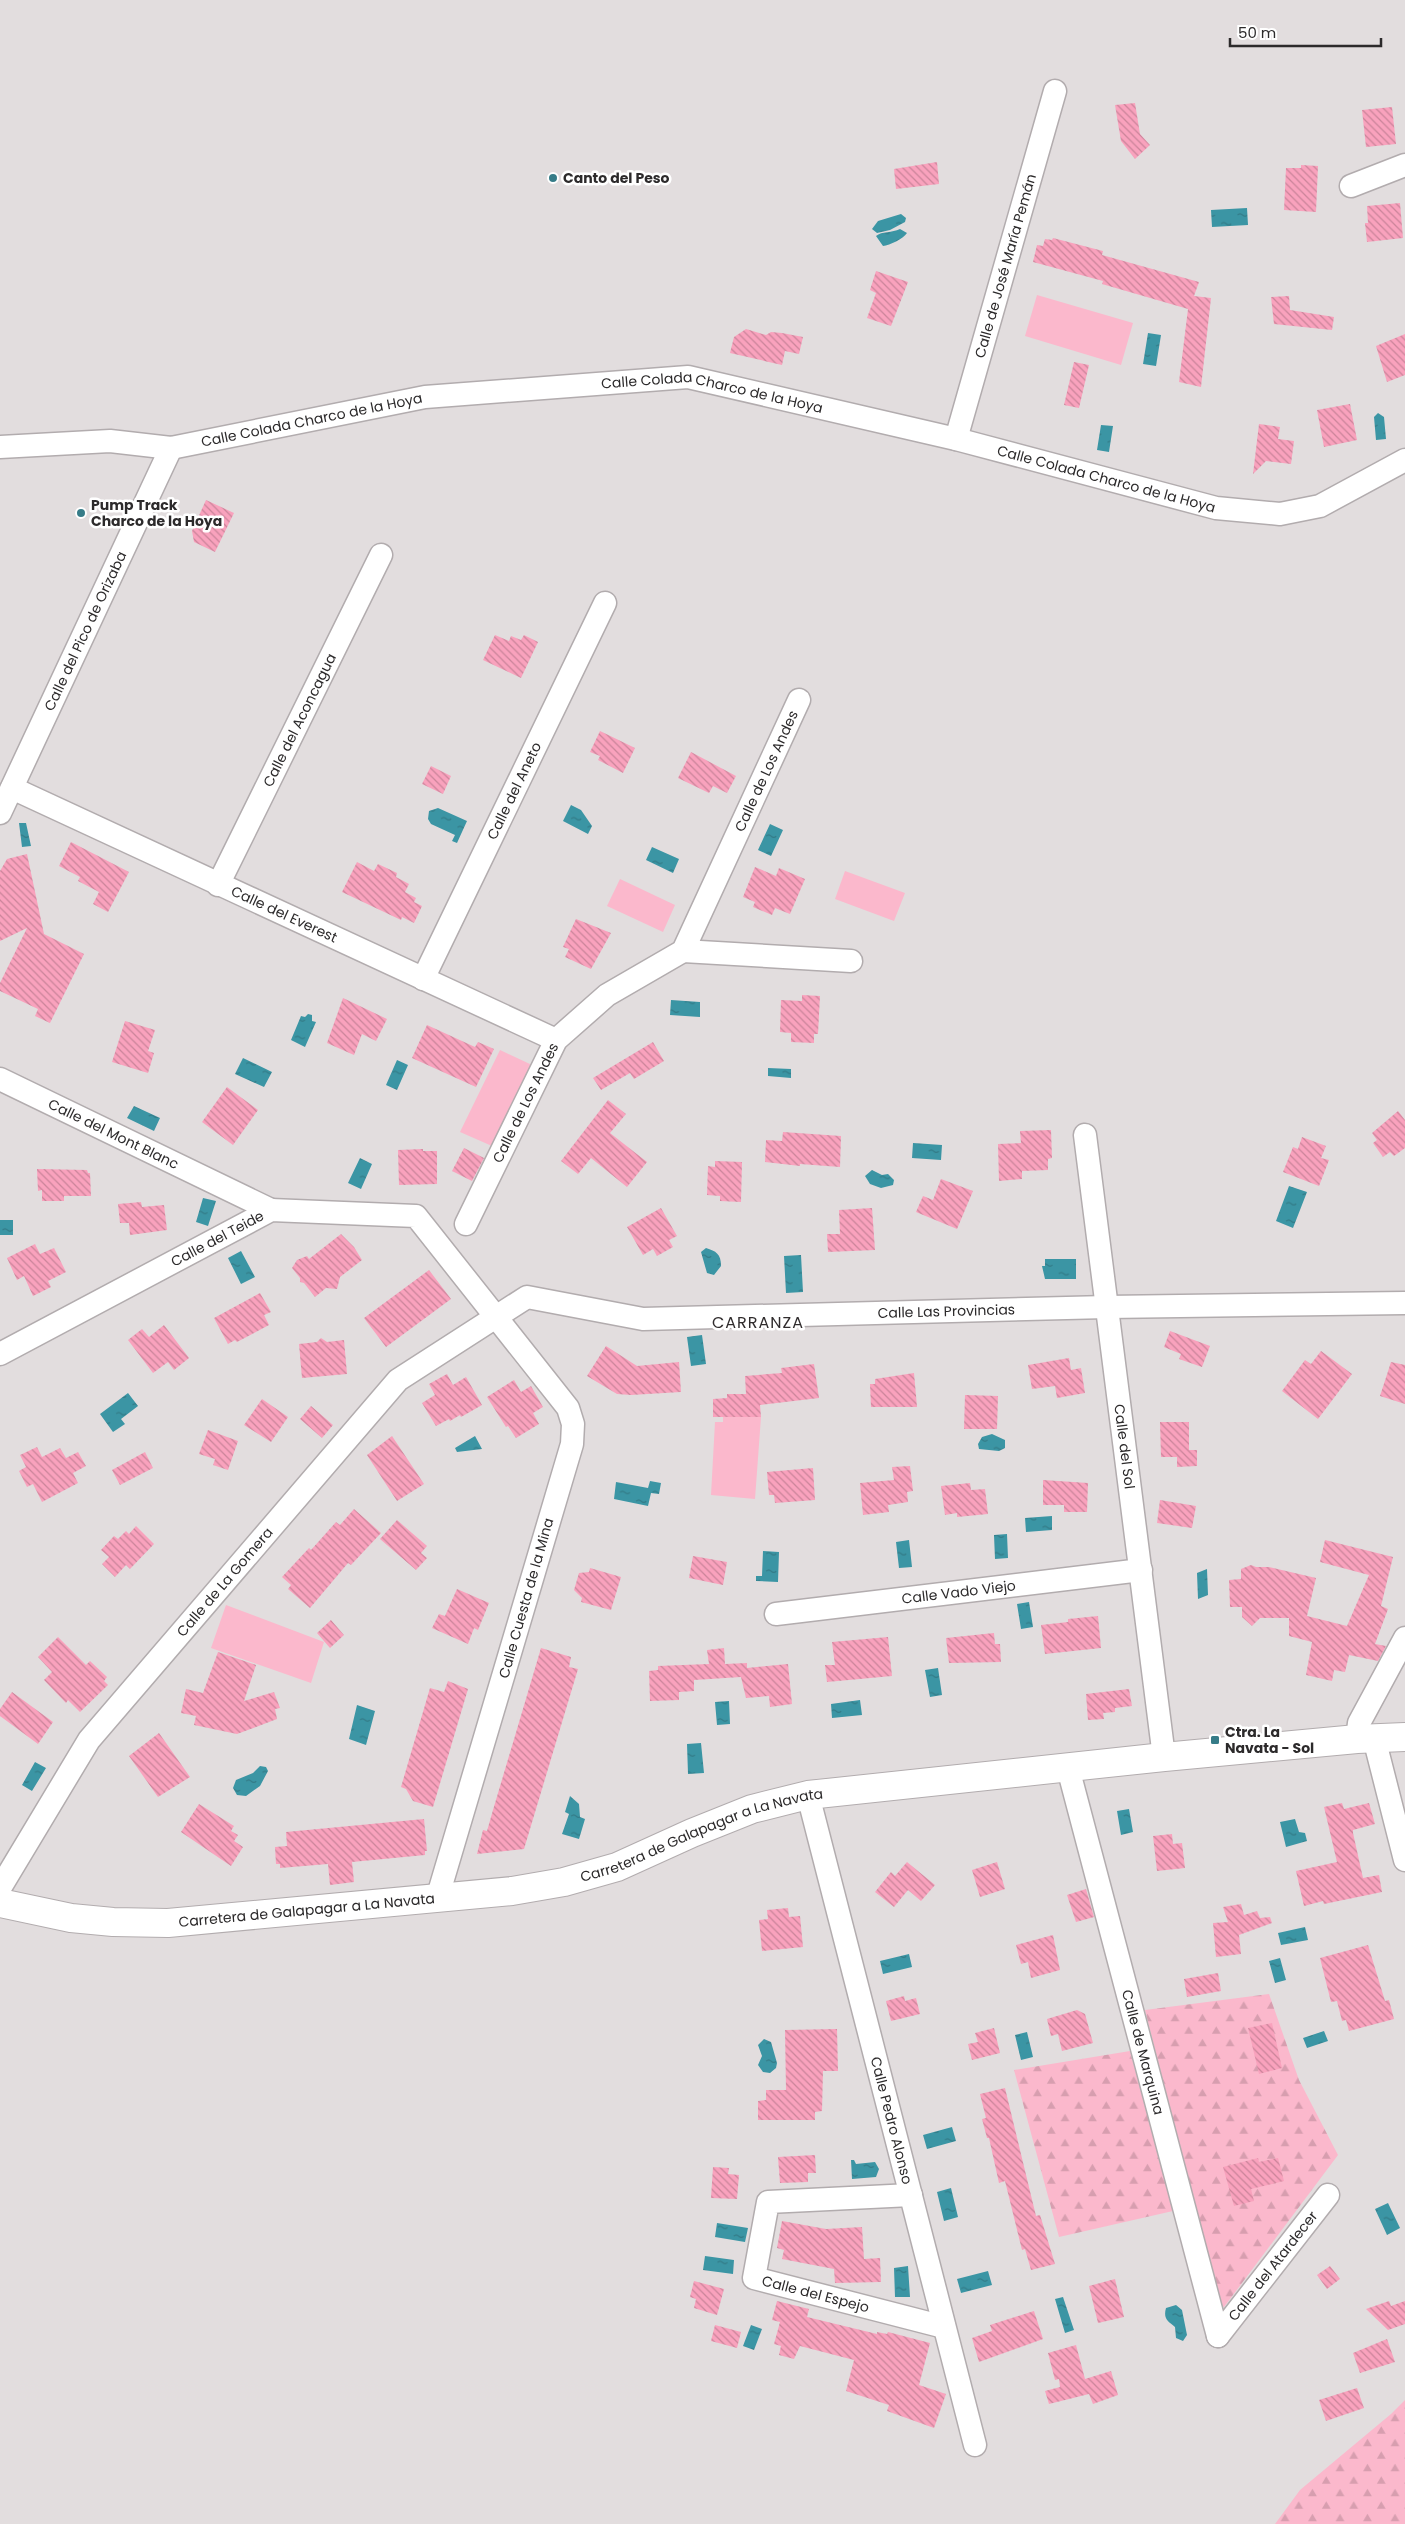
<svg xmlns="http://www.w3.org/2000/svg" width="1405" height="2524" font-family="Poppins,sans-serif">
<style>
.forest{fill:url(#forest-firs)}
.pitch{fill:#fbb8cc}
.water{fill:url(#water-ripples)}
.building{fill:url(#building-back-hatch)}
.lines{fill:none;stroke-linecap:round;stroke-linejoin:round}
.street-casing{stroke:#b2acae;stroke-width:25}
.secondary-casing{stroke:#b2acae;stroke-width:30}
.street{stroke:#fff;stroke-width:22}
.secondary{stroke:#fff;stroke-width:28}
.poi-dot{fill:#367c88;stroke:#fff;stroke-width:2}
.labels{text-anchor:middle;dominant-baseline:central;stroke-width:5;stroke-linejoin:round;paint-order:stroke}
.poi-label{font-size:14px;font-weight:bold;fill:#2c2a2b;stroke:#fff;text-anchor:start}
.street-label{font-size:14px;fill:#2c2a2b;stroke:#fff}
.quarter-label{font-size:16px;letter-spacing:1px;fill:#302c2d;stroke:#fff}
</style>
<defs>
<pattern id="forest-firs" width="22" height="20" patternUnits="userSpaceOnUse" patternTransform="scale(1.25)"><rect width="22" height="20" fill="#fbb8cc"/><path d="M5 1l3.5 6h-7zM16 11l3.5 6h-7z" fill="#d79eaf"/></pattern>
<pattern id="water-ripples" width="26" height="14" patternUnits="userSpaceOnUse" patternTransform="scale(1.25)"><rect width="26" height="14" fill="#3b95a4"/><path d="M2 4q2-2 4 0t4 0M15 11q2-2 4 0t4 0" fill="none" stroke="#327a86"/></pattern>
<pattern id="building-back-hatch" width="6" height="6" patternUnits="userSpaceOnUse" patternTransform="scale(1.25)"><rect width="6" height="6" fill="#f9a2bd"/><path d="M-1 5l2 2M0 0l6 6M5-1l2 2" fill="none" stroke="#ca849a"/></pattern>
</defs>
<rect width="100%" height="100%" fill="#e2ddde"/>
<path class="forest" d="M1269 1994 1299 2080 1338 2155 1224 2307 1220 2306 1145 2010Z
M1130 2051 1173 2211 1059 2237 1014 2070Z
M1405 2400V2524H1275L1300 2490 1391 2414Z"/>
<path class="pitch" d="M1037 295 1133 323 1121 365 1025 336Z
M845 871 905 893 894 921 835 899Z
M620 879 675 905 663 932 607 906Z
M500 1050 532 1065 492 1146 460 1132Z
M723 1417H761L755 1499 711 1495 715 1422H723Z
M226 1605 324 1642 311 1683 211 1648Z"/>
<path class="water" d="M1247 208 1248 225 1212 227 1211 210Z
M901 214 906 218 905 222 890 230 877 233 872 229 878 221Z
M900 229 907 233C903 239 890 245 883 246L876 236C882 231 892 233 900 229Z
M1148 333 1161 335 1156 366 1143 364Z
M1378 413 1384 417 1386 439 1376 440 1374 417Z
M1101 425 1113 426 1109 452 1097 450Z
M571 805 581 810 592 826 588 834 563 821Z
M438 808 467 821 457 843 452 841 455 835 431 824 428 819 429 811Z
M19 823H26L31 846 22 847Z
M770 824 783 830 771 856 758 850Z
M652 847 679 859 673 873 646 860Z
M671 1000 700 1002V1017L670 1015Z
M308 1014 312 1015V1021L316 1022 305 1047 291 1040 301 1016 305 1017Z
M243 1058 272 1072 264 1087 235 1074Z
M397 1060 408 1065 397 1090 386 1085Z
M768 1068 791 1069V1078L768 1076Z
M134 1106 160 1118 154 1131 127 1118Z
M913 1143 942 1145 941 1160 912 1158Z
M360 1158 372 1164 361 1189 348 1183Z
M872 1170 882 1175 888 1174 894 1180 893 1185 881 1188 870 1184 865 1176Z
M1289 1186 1307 1192 1293 1228 1276 1221Z
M203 1198 216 1201 208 1226 196 1222Z
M0 1220H13V1235H0Z
M706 1248C716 1251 721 1254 721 1266L714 1275 707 1273 701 1252Z
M241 1251 255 1277 241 1284 228 1258Z
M801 1255 803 1292 786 1293 784 1256Z
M1045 1259H1076V1279H1045L1042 1266H1045Z
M702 1335 706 1364 691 1366 687 1337Z
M128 1393 138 1406 121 1419 125 1424 113 1432 100 1414Z
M992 1434 1005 1440V1448L999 1451 979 1449 978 1444 982 1437Z
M475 1436 482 1449 457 1452 455 1448Z
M650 1481 661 1483 659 1494 651 1493 648 1506 614 1499 616 1482 648 1488Z
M1052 1516V1530L1026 1532 1025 1518Z
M1007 1534 1008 1558 995 1559 994 1535Z
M909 1540 912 1567 899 1568 896 1542Z
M763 1551 779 1552 778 1582 756 1581V1576H762Z
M1207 1569 1208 1595 1198 1599 1197 1573Z
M1029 1602 1033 1627 1021 1629 1017 1604Z
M938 1668 942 1695 930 1697 925 1670Z
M860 1700 862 1715 832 1718 831 1704Z
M729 1701 730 1724 717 1725 715 1702Z
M357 1705 375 1711 366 1745 349 1739Z
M701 1743 704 1773 688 1774 687 1744Z
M35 1762 46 1768 32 1791 22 1785Z
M260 1766 266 1767 268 1771 260 1786 246 1796 237 1795 233 1788 236 1780 253 1773Z
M570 1796 579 1804 580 1817 585 1819 579 1839 562 1834 569 1814 565 1812Z
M1129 1809 1133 1832 1121 1835 1117 1811Z
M1295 1819 1299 1832 1305 1833 1307 1841 1286 1847 1280 1822Z
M1305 1927 1308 1940 1281 1945 1278 1933Z
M909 1954 912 1967 883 1974 880 1961Z
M1280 1958 1286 1980 1275 1983 1269 1961Z
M1324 2031 1328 2041 1307 2048 1303 2038Z
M1027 2032 1033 2057 1021 2060 1015 2035Z
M764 2039 771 2042 777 2063 776 2068 770 2073 763 2072 758 2065 762 2056 758 2045Z
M952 2127 956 2141 927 2149 923 2135Z
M851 2160H854L856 2164 875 2162 879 2169 876 2177 852 2179Z
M951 2188 958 2217 944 2221 937 2192Z
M1388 2203 1400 2228 1387 2235 1375 2209Z
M717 2223 748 2228 745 2242 715 2237Z
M705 2256 734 2260 733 2274 703 2270Z
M908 2266 910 2297H895L894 2268Z
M988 2271 992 2285 961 2293 957 2279Z
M1063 2297 1074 2330 1065 2333 1055 2299Z
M1176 2305 1182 2310 1187 2335 1183 2341 1176 2338 1175 2327C1168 2321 1163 2319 1166 2308Z
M751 2325 762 2329 754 2350 743 2346Z"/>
<path class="building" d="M1135 103 1140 134 1150 145 1135 159 1121 141 1115 105Z
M1392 107 1396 144 1366 147 1362 110Z
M937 162 939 184 896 189 894 169Z
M1301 165 1318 166 1316 212 1284 210 1286 168H1301Z
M1400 203 1403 238 1367 242 1365 223H1368L1367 206Z
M1053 238 1103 251 1102 255 1199 282 1194 296 1211 298 1201 387 1179 382 1188 309 1102 284 1103 281 1033 262 1037 245 1043 246 1045 239 1052 240Z
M876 271 908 282 891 326 867 318 876 293 870 290Z
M1289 296 1290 310 1334 317 1332 330 1274 324 1271 297Z
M746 329 766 335 771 332 782 333 803 337 799 354 785 351 782 365 730 353 734 337Z
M1405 334V375L1387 382 1376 346Z
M1074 362 1089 365 1079 408 1064 405Z
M1350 404 1357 440 1324 447 1317 410Z
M1259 424 1280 427 1278 439 1294 441 1291 464 1266 461 1253 474Z
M206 500 234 513 215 552 194 542 192 531Z
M495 635 509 641 511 636 521 640 524 635 538 642 521 678 483 660Z
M600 731 635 748 623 773 598 760 600 756 590 752Z
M691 752 736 776 727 793 713 786 709 793 678 778Z
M431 766 451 776 443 794 422 784Z
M71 842 129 872 108 912 93 904 99 892 78 881 80 877 59 866Z
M27 854 44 934 84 954 50 1023 35 1016 38 1009 0 991V983L27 928 0 941V871L7 859Z
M357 862 374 871 378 864 397 873 396 877 409 884 405 892 416 898 414 902 422 906 414 923 402 917 401 920 342 892Z
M755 867 776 876 779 868 805 879 790 914 775 908 772 915 753 907 755 902 743 897Z
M576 919 611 933 591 969 565 957 569 949 563 947Z
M802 995 820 996 818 1034H814V1043L791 1042V1033L780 1032 781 1000 802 1001Z
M343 998 387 1019 376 1041 362 1034 354 1055 327 1043Z
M125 1021 155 1030 148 1051 154 1053 148 1073 112 1062Z
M427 1025 475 1047 478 1042 494 1049 476 1087 412 1058Z
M653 1042 664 1061 634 1079 630 1073 601 1090 593 1078Z
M227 1087 258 1110 233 1145 202 1122Z
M608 1100 626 1114 610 1133 647 1162 627 1187 591 1158 578 1174 561 1161Z
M1398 1111 1405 1120V1148L1394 1156 1390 1152 1383 1157 1373 1143 1377 1140 1372 1133Z
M1051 1130 1052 1158 1048 1159V1170L1022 1171V1179L999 1181 998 1144 1021 1143 1020 1131Z
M783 1132 841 1136 840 1167 800 1164V1166L765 1162 766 1140 782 1141Z
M1302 1137 1326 1146 1321 1158 1329 1160 1319 1186 1283 1172 1293 1147 1298 1149Z
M464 1148 484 1158 472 1181 452 1171Z
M423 1149V1151H437V1184L399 1185 398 1150Z
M715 1161 742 1162 741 1202 720 1201V1196L707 1195 708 1166 715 1167Z
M37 1169 87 1170 88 1173H90L91 1196H64V1201H42V1190L38 1191Z
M941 1179 973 1191 957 1229 916 1212 923 1196 933 1200Z
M141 1202 142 1207 164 1205 167 1230 130 1235 129 1223H120L118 1204Z
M661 1208 677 1236 669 1240 673 1247 657 1256 653 1249 643 1255 627 1227Z
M872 1208 875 1250 828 1252 827 1234H840L839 1210Z
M341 1234 354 1247 362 1260 340 1277 337 1289 326 1288 315 1297 304 1283 300 1282V1278L292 1268 297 1260 307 1256 309 1259Z
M35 1244 40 1254 54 1248 66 1272 48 1281 51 1287 33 1296 24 1276 17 1280 7 1258Z
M429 1270 451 1299 386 1347 364 1318Z
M260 1293 271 1312 264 1315 269 1325 237 1342 235 1340 228 1344 214 1318Z
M164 1325 189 1358 174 1370 168 1362 153 1373 128 1340 142 1329 149 1337Z
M1170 1331 1210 1346 1202 1367 1179 1359 1181 1354 1164 1347Z
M321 1338 327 1342 344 1340 347 1374 302 1378 299 1344 317 1342Z
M606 1346 637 1366 679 1362 681 1392 631 1395 617 1394 587 1376Z
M1321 1351 1352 1374 1318 1419 1282 1391 1305 1360 1311 1364Z
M1069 1358 1071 1370 1081 1368 1085 1393 1057 1398 1055 1386 1032 1389 1028 1365Z
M1391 1362 1405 1365V1404L1380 1396Z
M814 1364 819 1398 760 1405 761 1417H713V1399L727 1398V1394H746L745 1376 782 1373 781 1368Z
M914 1373 917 1407H871L870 1384H875V1379Z
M447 1374 453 1385 466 1377 482 1405 461 1417 460 1415 450 1421 449 1419 436 1426 422 1403 435 1395 429 1384Z
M514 1380 521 1392 531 1386 543 1407 533 1413 539 1424 516 1438 508 1426 506 1427 487 1397Z
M965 1395 998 1396 997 1429H964Z
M262 1399 288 1417 271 1442 244 1425Z
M311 1406 333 1425 322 1438 300 1419Z
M1160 1422H1189V1450H1197V1466L1177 1467V1457H1161Z
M208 1430 238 1441 228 1470 213 1465 215 1459 199 1454Z
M392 1436 424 1484 397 1501 367 1455Z
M37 1447 42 1457 60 1448 66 1458 78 1452 86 1466 73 1473 78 1483 42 1502 33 1484 27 1487 19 1471 26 1467 20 1455Z
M145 1452 153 1468 120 1485 112 1470Z
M910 1466 913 1491 907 1492 908 1502 888 1505 889 1512 863 1515 860 1483 894 1480 892 1467Z
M813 1468 815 1500 775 1503 774 1495H769L767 1472Z
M1043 1480 1088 1483 1087 1512H1064V1505H1043Z
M970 1483 971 1490 985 1489 988 1514 957 1517V1513L945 1515 941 1486Z
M1160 1500 1196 1506 1192 1528 1157 1523Z
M354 1509 381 1533 351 1565 348 1563 310 1608 288 1589 291 1585 282 1577 309 1548 311 1550 336 1522 340 1525Z
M397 1520 427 1546 421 1553 427 1558 416 1570 380 1539Z
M136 1526 154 1544 130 1569 126 1565 115 1577 102 1564 109 1557 101 1550 114 1536 118 1539 126 1531 129 1534Z
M1325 1540 1393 1557 1381 1606 1388 1609 1375 1644 1386 1646 1378 1661 1349 1655 1345 1672 1334 1670 1332 1681 1306 1675 1312 1642 1289 1636V1618H1260L1252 1626 1242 1617V1607H1230L1229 1580 1241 1579V1569L1251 1565 1256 1567H1269L1316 1578 1307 1616 1347 1626 1369 1575 1320 1562Z
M693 1556 727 1562 723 1585 689 1578Z
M590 1568 621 1577 611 1610 581 1602 582 1598 574 1590 579 1573 589 1572Z
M457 1589 489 1603 478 1630 474 1628 468 1644 432 1628 439 1614 445 1616Z
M1098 1616 1101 1648 1045 1654 1041 1625 1068 1622V1619Z
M331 1620 344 1635 330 1648 317 1633Z
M994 1633 995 1644H1000L1001 1662 949 1663 946 1638Z
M58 1637 86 1665 90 1661 107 1677 104 1681 108 1685 80 1712 68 1700 66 1703 44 1680 52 1672 38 1657Z
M888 1637 892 1676 827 1682 825 1665H835L832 1642Z
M541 1648 571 1657 569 1667 578 1669 524 1849 477 1854 483 1830 487 1831 493 1810Z
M724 1648 725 1664 747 1663V1668L788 1664 792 1704 770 1707 769 1696 746 1698 741 1677 694 1680V1691L679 1692V1700L650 1701 649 1671 658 1670V1666L709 1664 707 1650Z
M218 1652 256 1665 244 1701 274 1692 280 1708 275 1709 277 1719 237 1734 194 1725 196 1716 181 1713 186 1689 203 1693Z
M448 1681 468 1689 433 1807 413 1801 406 1789 401 1787 430 1688 444 1692Z
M1129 1689 1132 1706 1115 1708V1712L1103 1713 1104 1719 1088 1720 1086 1694Z
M12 1692 53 1722 38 1744 0 1716V1709Z
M159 1733 190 1777 158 1797 129 1756Z
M1342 1803 1344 1809 1369 1803 1375 1824 1353 1830V1833L1363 1878 1379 1875 1382 1892 1324 1904 1323 1901 1304 1906 1296 1871 1337 1862 1324 1807Z
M199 1804 234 1826 231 1831 238 1835 234 1841 243 1847 231 1866 181 1832Z
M424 1819 427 1851H425V1855L352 1862 354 1882 330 1885 328 1864 280 1868V1864H276L275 1847 287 1846 286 1832Z
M1172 1834 1173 1844 1182 1843 1185 1868 1157 1871 1153 1836Z
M907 1862 935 1885 921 1901 908 1890 894 1907 875 1892 891 1872 895 1876Z
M997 1862 1005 1889 980 1897 972 1870Z
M1086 1889 1094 1917 1076 1922 1067 1895Z
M1241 1904 1244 1915 1257 1911 1260 1918 1270 1917 1272 1923 1239 1935 1241 1954 1216 1957 1213 1923 1228 1922 1223 1907Z
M788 1908 789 1917 800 1916 803 1947 762 1951 759 1920 768 1919 767 1910Z
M1053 1935 1060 1970 1031 1978 1028 1962 1021 1964 1016 1945Z
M1368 1945 1385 2001 1389 2000 1394 2019 1349 2031 1346 2020 1342 2021 1337 2001 1331 2002 1320 1958Z
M1218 1973 1221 1991 1187 1997 1184 1979Z
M904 1996 905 2001 916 1998 920 2014 891 2021 886 2001Z
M1077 2010 1085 2014 1093 2043 1062 2051 1058 2034 1051 2036 1047 2019Z
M1272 2023 1282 2068 1259 2074 1248 2028Z
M994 2028 1000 2053 972 2060 968 2044 978 2042 975 2033Z
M837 2029 838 2071H823L822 2111 815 2112V2120H758V2101L766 2100V2090H786L785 2030Z
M1005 2088 1036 2216 1040 2215 1055 2264 1031 2270 1025 2249 1022 2250 1005 2181 999 2183 989 2138H987L982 2119 986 2118 980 2094Z
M815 2155 816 2173H808V2182L780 2183 778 2157Z
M1258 2158 1259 2162 1278 2158 1284 2181 1251 2189 1254 2201 1234 2206 1223 2167Z
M713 2167 729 2168 728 2174 739 2175 737 2199 711 2198Z
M782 2221 826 2229 862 2227 864 2259 880 2258 881 2282 835 2283 834 2269 782 2259 784 2250 777 2248Z
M1330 2266 1340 2279 1327 2289 1317 2275Z
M1115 2279 1124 2317 1098 2323 1089 2286Z
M694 2281 724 2289 717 2315 694 2308 696 2299 690 2297Z
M777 2301 809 2309 807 2317 877 2334V2332L887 2334 888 2332 930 2343 919 2385 946 2394 934 2428 887 2411 889 2405 846 2391 854 2360 800 2346 794 2359 779 2355 781 2346 774 2344 780 2322 772 2320Z
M1389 2301 1391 2306 1405 2301V2324L1388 2330 1366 2309Z
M1034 2311 1043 2339 979 2362 972 2338 992 2331 990 2325Z
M715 2325 741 2332 737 2348 711 2341Z
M1387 2339 1395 2362 1360 2373 1353 2353Z
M1076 2345 1085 2379 1111 2371 1118 2395 1093 2404 1089 2394 1049 2404 1045 2391 1060 2387 1059 2379 1055 2380 1048 2353Z
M1357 2388 1364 2408 1326 2421 1319 2400Z"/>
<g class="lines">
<defs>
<g id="street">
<path d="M1351 186 1405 165"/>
<path id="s1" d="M956 439 1055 91"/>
<path id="s2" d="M0 447 110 441 171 448 425 397 688 377 956 439 1216 508 1280 514 1320 506 1405 460"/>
<path id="s3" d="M12 788 556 1040"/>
<path id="s4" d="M0 813 171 448"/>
<path id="s5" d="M218 885 381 555"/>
<path d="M683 951 851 961"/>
<path id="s6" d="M423 979 605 603"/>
<path id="s7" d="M0 1079 271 1210"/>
<path id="s8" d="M1085 1135 1164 1757"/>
<path id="s9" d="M466 1224 556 1040 607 995 683 951 799 700"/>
<path id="s10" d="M0 1354 271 1210 416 1216 568 1408 573 1424 572 1444 437 1899"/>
<path id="s11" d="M776 1614 1141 1570"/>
<path d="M1374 1738 1405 1860"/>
<path d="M1357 1739 1359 1723 1405 1638"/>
<path id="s12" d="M1068 1768 1218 2336"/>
<path id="s13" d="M808 1795 975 2445"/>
<path id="s14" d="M0 1888 89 1740 398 1380 527 1297 643 1319 1107 1307 1405 1303"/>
<path id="s15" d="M911 2195 768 2202 754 2278 944 2327"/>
<path id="s16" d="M1218 2336 1328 2195"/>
</g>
<g id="secondary">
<path id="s17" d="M0 1903 71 1918 113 1922 168 1923 512 1891 564 1882 617 1867 692 1833 752 1809 808 1795 1164 1757 1357 1739 1405 1737"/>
</g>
</defs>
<use href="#street" class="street-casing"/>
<use href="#secondary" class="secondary-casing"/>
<use href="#street" class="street"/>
<use href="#secondary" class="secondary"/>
</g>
<g class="poi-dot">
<circle cx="553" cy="178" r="5"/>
<circle cx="81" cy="513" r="5"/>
<rect x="1210" y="1735" width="10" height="10" rx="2.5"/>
</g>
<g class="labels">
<g class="poi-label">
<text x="563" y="178">Canto del Peso</text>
<text x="91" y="505">Pump Track<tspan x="91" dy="16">Charco de la Hoya</tspan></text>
<text x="1225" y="1732">Ctra. La<tspan x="1225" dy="16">Navata - Sol</tspan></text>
</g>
<g class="street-label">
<text stroke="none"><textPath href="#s1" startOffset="180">Calle de José María Pemán</textPath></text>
<text stroke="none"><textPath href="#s2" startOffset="720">Calle Colada Charco de la Hoya</textPath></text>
<text stroke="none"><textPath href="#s2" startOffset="315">Calle Colada Charco de la Hoya</textPath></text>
<text stroke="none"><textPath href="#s2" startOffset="1125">Calle Colada Charco de la Hoya</textPath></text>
<text stroke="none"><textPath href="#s4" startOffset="201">Calle del Pico de Orizaba</textPath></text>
<text stroke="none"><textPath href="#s5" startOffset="184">Calle del Aconcagua</textPath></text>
<text stroke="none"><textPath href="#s9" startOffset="559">Calle de Los Andes</textPath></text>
<text stroke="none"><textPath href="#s6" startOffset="209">Calle del Aneto</textPath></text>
<text stroke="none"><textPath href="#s3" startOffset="300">Calle del Everest</textPath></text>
<text stroke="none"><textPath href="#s9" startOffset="135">Calle de Los Andes</textPath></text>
<text stroke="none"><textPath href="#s7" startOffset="126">Calle del Mont Blanc</textPath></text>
<text stroke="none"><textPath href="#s10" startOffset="246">Calle del Teide</textPath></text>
<text stroke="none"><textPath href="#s14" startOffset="1222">Calle Las Provincias</textPath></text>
<text stroke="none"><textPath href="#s8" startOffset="314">Calle del Sol</textPath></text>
<text stroke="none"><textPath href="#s14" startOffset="381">Calle de La Gomera</textPath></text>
<text stroke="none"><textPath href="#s11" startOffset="184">Calle Vado Viejo</textPath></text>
<text transform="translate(526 1598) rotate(-74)">Calle Cuesta de la Mina</text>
<text stroke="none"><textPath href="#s17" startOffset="714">Carretera de Galapagar a La Navata</textPath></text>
<text stroke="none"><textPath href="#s17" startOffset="309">Carretera de Galapagar a La Navata</textPath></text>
<text stroke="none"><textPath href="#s12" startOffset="294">Calle de Marquina</textPath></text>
<text stroke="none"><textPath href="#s13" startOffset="336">Calle Pedro Alonso</textPath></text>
<text stroke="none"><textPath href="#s16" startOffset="89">Calle del Atardecer</textPath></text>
<text stroke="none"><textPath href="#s15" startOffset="284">Calle del Espejo</textPath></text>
</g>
<g class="quarter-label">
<text x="758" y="1322">CARRANZA</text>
</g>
</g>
<path d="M1230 38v8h151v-8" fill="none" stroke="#2c2a2b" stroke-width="2.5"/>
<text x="1238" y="38" font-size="15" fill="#2c2a2b" stroke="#ffffff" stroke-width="4" paint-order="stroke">50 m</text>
</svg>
